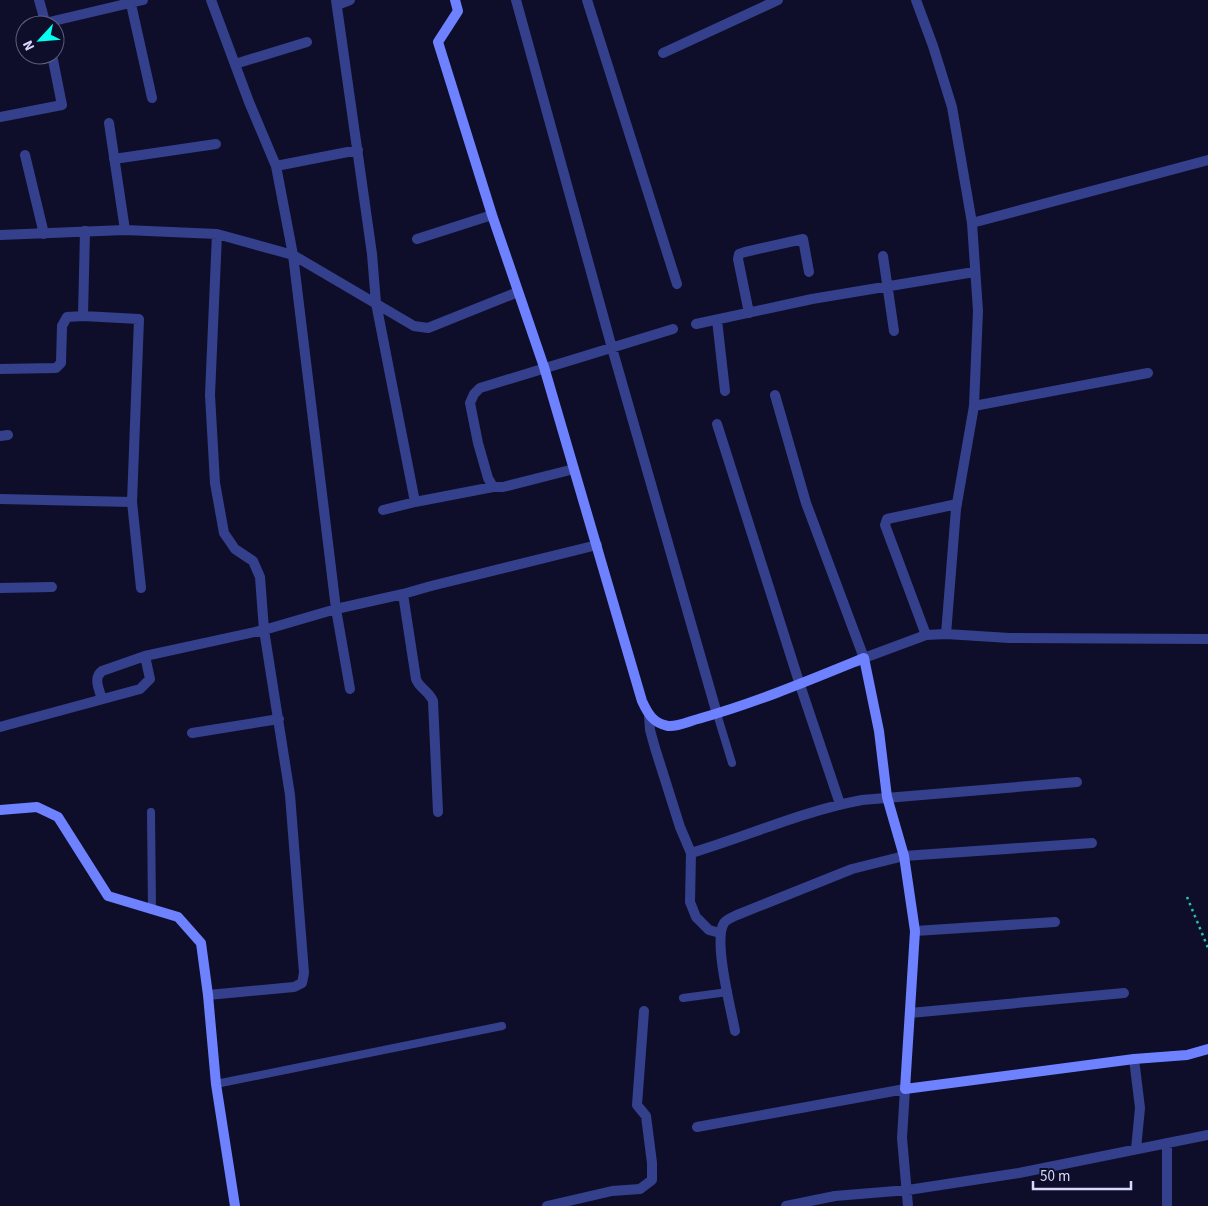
<svg xmlns="http://www.w3.org/2000/svg" width="1208" height="1206" font-family="'Source Sans 3',sans-serif">
<style>
.lines{fill:none;stroke-linecap:round;stroke-linejoin:round}
.path{stroke:#25c5a2;stroke-width:2.5;stroke-dasharray:2.5 4;stroke-linecap:butt}
.lane{stroke:#35408d;stroke-width:8}
.street{stroke:#35408d;stroke-width:10}
.secondary{stroke:#6e82ff;stroke-width:10}
</style>
<rect width="100%" height="100%" fill="#0e0e2a"/>
<g class="lines">
<path class="path" d="M1187 897 1208 948"/>
<path class="lane" d="M717 714 732 763
M151 812 152 910
M683 998 728 992
M216 1084 502 1026"/>
<path class="street" d="M39 0 46 25
M211 0 249 102 276 166 293 255 336 609 350 689
M336 0 372 254 376 303 415 502
M516 0 612 348 717 714
M587 0 677 284
M916 0 933 46 952 107 972 223 978 311 974 406 956 509 946 634
M131 4 152 98
M337 5 350 0
M45 23 143 0
M663 53 778 0
M235 64 307 42
M0 117 62 105 52 55
M109 123 125 230
M25 155 44 234
M114 159 216 144
M276 166 358 150
M972 223 1208 160
M0 235 125 230 217 234 293 255 414 326 428 328 518 292
M417 239 492 215
M883 256 894 331
M749 313 738 259 739 254 745 252 803 239 809 272
M83 316 85 231
M717 320 725 391
M696 324 812 299 974 272
M0 369 56 368 61 363 62 326 67 317 83 316 139 319 132 502 141 588
M775 395 806 503 864 658 926 635 946 634 1009 638 1208 639
M974 406 1148 373
M717 424 800 685 840 804
M0 436 8 435
M574 469 503 487H493L488 478 478 443 470 403 474 394 480 388 673 329
M0 499 132 502
M383 510 415 502 493 487
M0 588 52 587
M403 594 416 679C419 688 429 691 433 701L438 812
M926 635 885 525 887 519 957 504
M102 699C99 689 93 678 102 671L145 656
M649 715 650 730 655 748 680 827 691 853 690 902 696 917 709 930 720 933
M0 727 140 689 150 679 145 656 264 630 336 609 403 594 431 586 597 545
M192 733 279 719
M691 853C748 836 803 811 862 800L1077 782
M915 931 1055 922
M208 995 294 987 302 983 304 973 290 795 264 630 260 577 253 561 235 549 224 533 215 483 210 395 217 234
M910 1013 1124 993
M735 1031C731 1009 713 940 724 923 727 919 733 917 737 915L852 869 904 856 1092 843
M1134 1059 1140 1108 1136 1149
M697 1127 905 1089 902 1138 908 1206
M547 1206 612 1191 640 1189 652 1180V1163L646 1116 637 1105 644 1011
M786 1206 835 1196 908 1190 1019 1173 1208 1135
M1167 1206V1143"/>
<path class="secondary" d="M455 0 458 11 438 42 492 215 544 367 642 701C648 714 653 723 668 726 677 727 690 721 698 719 755 703 810 680 864 658L879 731 887 797 904 856 915 931 905 1089 1134 1059 1187 1055 1208 1049
M0 810 37 807 58 817 108 896 178 917 201 943 208 995 216 1084 235 1206"/>
</g>
<g transform="translate(40 40) rotate(244)"><circle r="24" fill="#0e0e2a" stroke="#5e5f7f"/>
<path d="M0-4L9 19L0 12L-9 19Z" fill="#03ffef"/>
<text y="-8" font-size="14" font-weight="bold" text-anchor="middle" fill="#d7d9ff">N</text>
</g>
<path d="M1033 1181v8h98v-8" fill="none" stroke="#d7d9ff" stroke-width="2.5"/>
<text x="1040" y="1181" font-size="15" fill="#d7d9ff" stroke="#0e0e2a" stroke-width="4" paint-order="stroke">50 m</text>
</svg>
